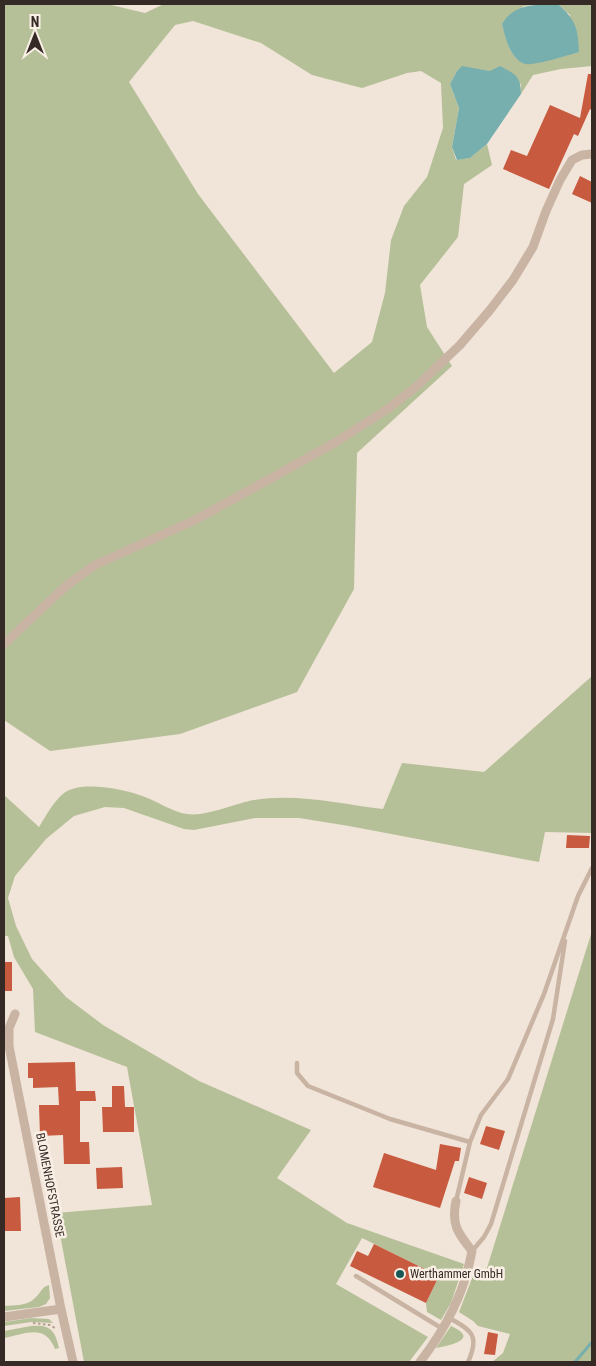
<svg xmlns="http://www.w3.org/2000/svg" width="596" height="1366" font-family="'Roboto Condensed',sans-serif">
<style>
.green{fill:#b5c098;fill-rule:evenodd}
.water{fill:#77afae}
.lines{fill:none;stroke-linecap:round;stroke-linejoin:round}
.stream{stroke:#77afae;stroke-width:3}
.building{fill:#c85a40}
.path{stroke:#b59d8f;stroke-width:2;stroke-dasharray:2.5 2.5;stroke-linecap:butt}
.service{stroke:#c9b4a4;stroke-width:4.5}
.minor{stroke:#c9b4a4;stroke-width:9}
.poi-dot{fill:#1b5657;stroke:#f9efe5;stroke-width:2}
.labels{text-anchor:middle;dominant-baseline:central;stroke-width:5;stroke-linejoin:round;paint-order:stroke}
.street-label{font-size:12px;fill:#352a26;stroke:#f9efe5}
.poi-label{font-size:12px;fill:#352a26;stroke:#f9efe5;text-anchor:start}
</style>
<rect width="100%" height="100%" fill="#f1e4d8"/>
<path class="green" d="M4 4H107L145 13 164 4H544L524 6 502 24C514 74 525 66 568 55L570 15 558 4H592V66L561 69 533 75 521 94V84L490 71 462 67 457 71 450 84 459 108 452 147 456 160 470 158 487 144 492 165 464 184 458 237 420 285 427 327 452 366 357 453 354 589 297 692 180 734 50 751 4 720ZM193 21 261 43 312 75 362 88 407 73 421 71 441 83 443 128 427 177 404 206 391 240 385 293 372 342 334 373 198 194 129 82 175 25Z
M592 676V833L545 832 539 862 349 826 299 818H255L194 830 184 829 124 808 105 807 74 816 46 839 15 876 8 898 16 926 32 959 66 997 103 1025 199 1081 311 1130 277 1178 347 1223 464 1264 451 1303 441 1320 427 1312 426 1303 439 1276 362 1238 336 1284 428 1337 409 1362H84L56 1213 152 1205 127 1067 35 1032 33 989 14 957 8 936H4V795L39 827C46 816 53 802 64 793 81 780 126 789 145 797 158 802 173 812 187 814 206 817 236 803 254 800 297 793 341 804 383 809L402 763 484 772Z
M592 931V1362H492L503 1353 510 1334 478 1326 473 1321 459 1312 476 1268 486 1271Z
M49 1285 50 1298 46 1304 39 1307 4 1311V1306C14 1305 28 1306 35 1298 41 1293 41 1287 49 1285Z
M31 1318 49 1319 53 1323 31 1322 4 1326V1322Z
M31 1326C50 1324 55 1330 59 1348L55 1349C45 1323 25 1334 4 1338V1331Z
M451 1326C480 1339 451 1345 436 1348Z"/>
<path class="water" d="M544 4H558C576 20 578 28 579 52 569 55 534 66 525 64 510 59 505 37 502 24 512 7 526 6 544 4Z
M462 66 490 71 500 66C515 74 521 76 521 94L487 144 470 158 457 160 452 147 459 108 450 84 457 71Z"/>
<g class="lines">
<path class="stream" d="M575 1362 592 1342"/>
</g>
<path class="building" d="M588 74H592V110L590 109 578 136 574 134 549 189 503 169 511 150 527 156 550 105 580 118Z
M580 176 592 182V203L572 194Z
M567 835 590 836 589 848H566Z
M4 962H12V991H4Z
M75 1062 76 1091H95L96 1101H80V1142H89L90 1164H64L63 1135 40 1136 39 1105H59L58 1087 33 1088V1078H28V1063Z
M112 1086H124L125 1107H134V1132H103L102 1107H112Z
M486 1126 505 1131 499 1150 480 1144Z
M440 1144 461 1148 459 1161H455L440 1208 373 1187 384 1153 436 1170Z
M122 1167 123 1188 97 1189 96 1168Z
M469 1177 487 1183 482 1199 464 1193Z
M20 1197 21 1231H4V1198Z
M374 1244 439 1276 426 1303 350 1266 357 1251 368 1256Z
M488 1332 498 1334 495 1355 484 1354Z"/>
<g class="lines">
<path class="path" d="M33 1323 50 1325 55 1328"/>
<path class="service" d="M297 1063V1073L308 1086 390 1119 470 1142
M456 1201 470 1142 481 1115 508 1079 544 994 578 896 592 868
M472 1251 484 1237 491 1224 553 1019 565 941
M356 1276 443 1329
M449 1318C472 1330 480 1336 468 1362"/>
<path class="minor" d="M4 644 67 585 95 565 195 520 268 480 336 442 389 408 417 386 460 345 490 310 513 280 533 247 546 211 560 180 572 160 582 155 592 154
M15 1014 9 1028V1046L61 1309 73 1362
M4 1317 61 1309
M420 1362C446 1328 464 1294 472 1251 458 1233 451 1225 456 1201"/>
</g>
<circle class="poi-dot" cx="400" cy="1274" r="5"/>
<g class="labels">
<g class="street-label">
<text transform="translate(50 1185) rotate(79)">BLOMENHOFSTRASSE</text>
</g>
<g class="poi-label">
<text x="410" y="1274">Werthammer GmbH</text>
</g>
</g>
<rect width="596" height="1366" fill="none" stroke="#352a26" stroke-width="10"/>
<g transform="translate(35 35)" stroke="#f9efe5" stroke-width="4" paint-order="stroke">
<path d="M0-4L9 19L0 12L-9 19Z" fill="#352a26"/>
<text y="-8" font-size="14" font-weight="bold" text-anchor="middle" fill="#352a26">N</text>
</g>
</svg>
